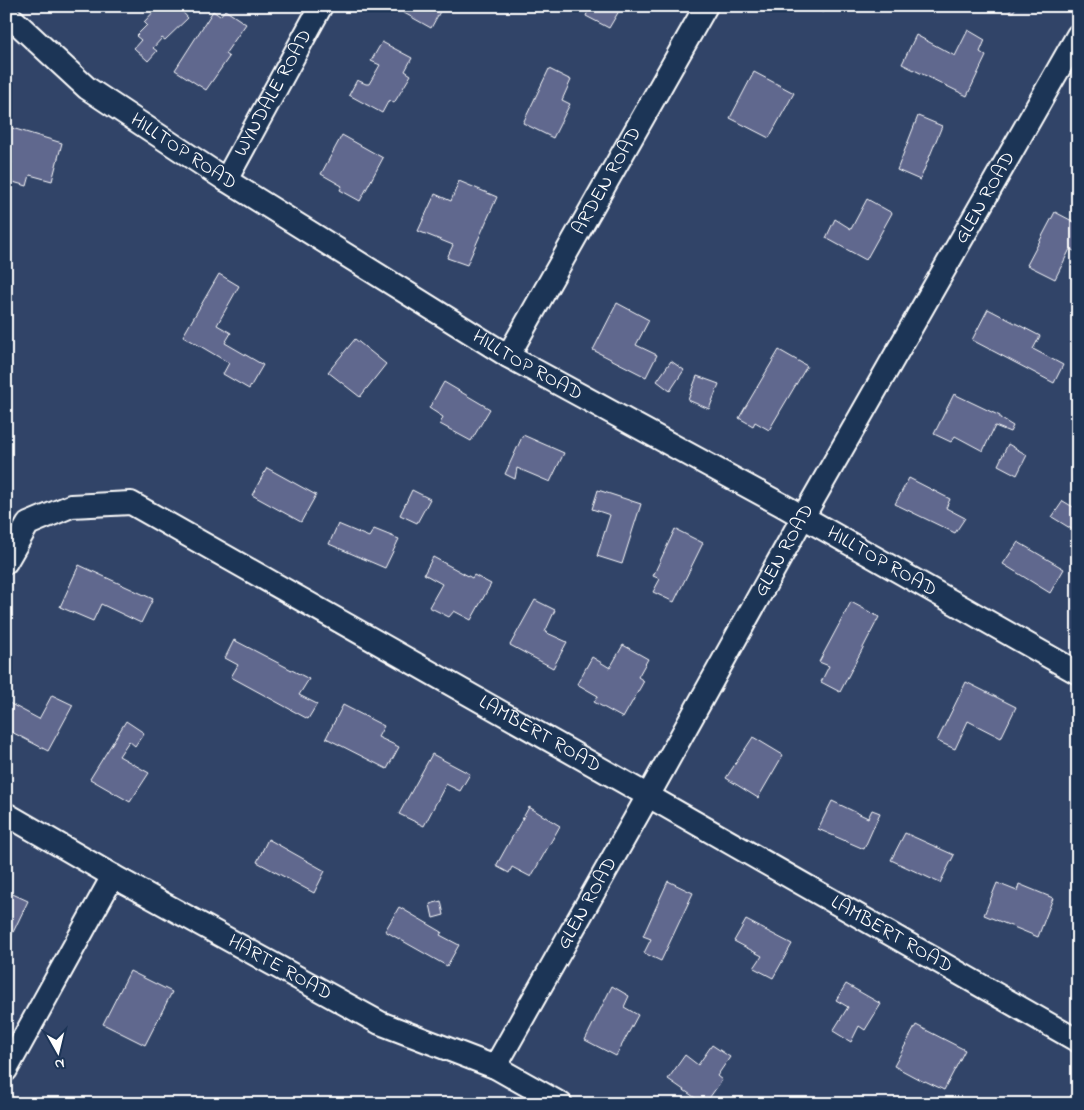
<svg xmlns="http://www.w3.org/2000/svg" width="1084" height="1110" font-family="'Indie Flower',sans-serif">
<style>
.building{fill:#61678e;stroke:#fff}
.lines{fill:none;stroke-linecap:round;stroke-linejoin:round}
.minor-casing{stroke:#fff;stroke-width:26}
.minor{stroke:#1d3557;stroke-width:22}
.labels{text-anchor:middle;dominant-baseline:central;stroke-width:5;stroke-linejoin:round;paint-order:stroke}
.street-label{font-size:20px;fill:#fff;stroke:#1d3557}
</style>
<rect width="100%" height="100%" fill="#314468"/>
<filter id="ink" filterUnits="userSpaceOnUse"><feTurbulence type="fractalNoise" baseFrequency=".02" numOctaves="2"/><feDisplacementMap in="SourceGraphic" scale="10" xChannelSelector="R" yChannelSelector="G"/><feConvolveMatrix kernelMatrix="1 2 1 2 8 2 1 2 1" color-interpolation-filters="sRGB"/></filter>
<g filter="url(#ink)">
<path class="building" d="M159 6H181L179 8 188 18 165 40 162 38 153 48 157 51 148 61 134 48 141 40 136 36 147 25 144 22Z
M399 6H443L431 28 397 9Z
M590 6H622L609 28 586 16Z
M813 6H827L823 13Z
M1003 6H1017L1013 12Z
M225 10 246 24 225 54 229 57 206 90 175 70 213 11 220 16Z
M968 30 985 40 980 52 986 56 967 96 902 64 916 35 955 56Z
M382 42 412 58 405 71 411 75 394 103 389 100 382 113 349 95 357 80 366 84H369L380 65 371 61Z
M549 69 571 80 562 100 570 104 553 138 523 123Z
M754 72 794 93 769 138 730 118Z
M918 116 942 126 920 180 897 170Z
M12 128 62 143 52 181 30 175 27 186 6 180 12 162 6 160V148Z
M342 135 383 158 360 201 340 190 342 186 321 174Z
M459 181 497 197 467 265 447 258 453 245 418 231 435 194 451 201Z
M867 199 892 213 866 260 826 238 835 219 851 229Z
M1055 212 1078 224V253L1070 249 1055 279 1027 265Z
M219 274 239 286 217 325 231 333 225 343 263 365 249 389 223 374 229 363 183 336Z
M617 303 649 320 636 345 657 355 646 377 593 350Z
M988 309 1040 336 1033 349 1063 365 1054 383 972 340Z
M355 339 386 364 360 397 328 372Z
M779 350 807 366 769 430 755 422 753 426 739 418Z
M671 361 684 370 670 391 657 381Z
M697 376 719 384 709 409 688 400Z
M444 382 490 409 471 441 440 424 443 417 429 408Z
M954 394 1000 416V418L1013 426 1010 432 995 426 983 451 955 436 951 442 934 434Z
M523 435 564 453 550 482 517 468 515 479 505 474Z
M1008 444 1027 455 1017 475 998 465Z
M267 468 316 495 301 522 252 495Z
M909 478 950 499 946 508 965 518 955 533 895 504Z
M412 490 430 499 417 523 400 515Z
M598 490 641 504 622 564 597 556 610 515 592 509Z
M1078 500V533L1052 517 1063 501 1073 507Z
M338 524 369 537 374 529 399 539 385 568 329 544Z
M675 529 703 543 674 602 653 592 660 579 653 576Z
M1018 542 1064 569 1050 593 1003 564Z
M433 557 472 578 474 575 491 584 471 620 454 611 449 617 429 607 442 584 424 574Z
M79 565 153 599 141 623 101 604 93 621 60 607Z
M535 600 555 610 545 632 567 642 553 668 510 645Z
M851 602 879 617 840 692 821 682 829 666 819 662Z
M234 640 309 679 299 695 317 704 308 719 231 677 238 665 225 658Z
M623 645 648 659 638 677 644 681 623 718 594 702 598 696 577 684 592 657 610 668Z
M966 682 1016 707 1001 738 968 721 955 749 937 741Z
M52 695 73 705 48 751 6 729V708L9 703 39 719Z
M343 705 384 726 378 737 399 747 387 769 326 738Z
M126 721 144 733 135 746 129 741 119 756 149 773 130 802 90 779Z
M753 737 783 755 758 798 726 778Z
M432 754 470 774 460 791 446 784 424 826 399 814Z
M832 801 868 818 872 810 880 813 864 849 818 829Z
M529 807 560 826 531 877 512 867 509 873 496 866Z
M905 833 954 855 940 883 891 860Z
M268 839 325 871 314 893 257 862Z
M668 881 693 893 661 961 644 953 651 939 643 936Z
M997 883 1017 891 1019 884 1053 898 1038 937 984 915Z
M6 891 28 901 6 947Z
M441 901 444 915 433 918 430 904Z
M399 907 442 932 440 935 459 945 447 966 385 931Z
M746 920 792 944 773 978 754 968 762 956 734 941Z
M130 971 172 992 145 1045 103 1024Z
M846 984 881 1004 865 1030 859 1026 851 1042 833 1031 848 1007 836 1000Z
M612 986 629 996 624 1007 638 1015 616 1056 585 1040Z
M916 1025 965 1050 944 1090 925 1081 924 1082 894 1066Z
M712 1045 730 1057 717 1076 722 1080 705 1104H704L668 1079 685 1055 698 1065Z"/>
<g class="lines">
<defs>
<g id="minor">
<path id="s1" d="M6 13 87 88 226 180 508 356 782 505 1078 673"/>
<path id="s2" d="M226 180 321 6"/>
<path id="s3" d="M508 356 706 6"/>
<path id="s4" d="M6 562 28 524 71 506 131 503 624 782 1078 1041"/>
<path id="s5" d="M6 814 113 876 380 1023 495 1067 561 1104"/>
<path id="s6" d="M495 1067 648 796 803 517 1078 35"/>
<path d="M6 1070 113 876"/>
</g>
</defs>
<use href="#minor" class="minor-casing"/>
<use href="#minor" class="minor"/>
</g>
</g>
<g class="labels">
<g class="street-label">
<text stroke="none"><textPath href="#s2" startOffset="99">WYNDALE ROAD</textPath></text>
<text stroke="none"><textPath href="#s1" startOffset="226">HILLTOP ROAD</textPath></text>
<text stroke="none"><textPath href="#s3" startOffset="201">ARDEN ROAD</textPath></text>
<text stroke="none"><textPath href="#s6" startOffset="998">GLEN ROAD</textPath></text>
<text stroke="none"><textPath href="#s1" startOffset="631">HILLTOP ROAD</textPath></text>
<text stroke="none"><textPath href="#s6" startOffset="592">GLEN ROAD</textPath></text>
<text stroke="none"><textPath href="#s1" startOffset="1036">HILLTOP ROAD</textPath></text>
<text stroke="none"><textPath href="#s4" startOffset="620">LAMBERT ROAD</textPath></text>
<text stroke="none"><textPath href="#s6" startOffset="188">GLEN ROAD</textPath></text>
<text stroke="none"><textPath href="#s4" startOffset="1025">LAMBERT ROAD</textPath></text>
<text stroke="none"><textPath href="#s5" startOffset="314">HARTE ROAD</textPath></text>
</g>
</g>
<rect width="1084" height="1110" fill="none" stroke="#1d3557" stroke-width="25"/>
<rect x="12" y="12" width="1059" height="1085" fill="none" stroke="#fff" stroke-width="2" filter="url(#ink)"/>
<g transform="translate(58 1052) rotate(172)" stroke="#1d3557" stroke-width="4" paint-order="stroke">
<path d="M0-4L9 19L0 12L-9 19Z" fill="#ffffff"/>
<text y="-8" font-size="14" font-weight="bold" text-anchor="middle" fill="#ffffff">N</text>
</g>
</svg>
